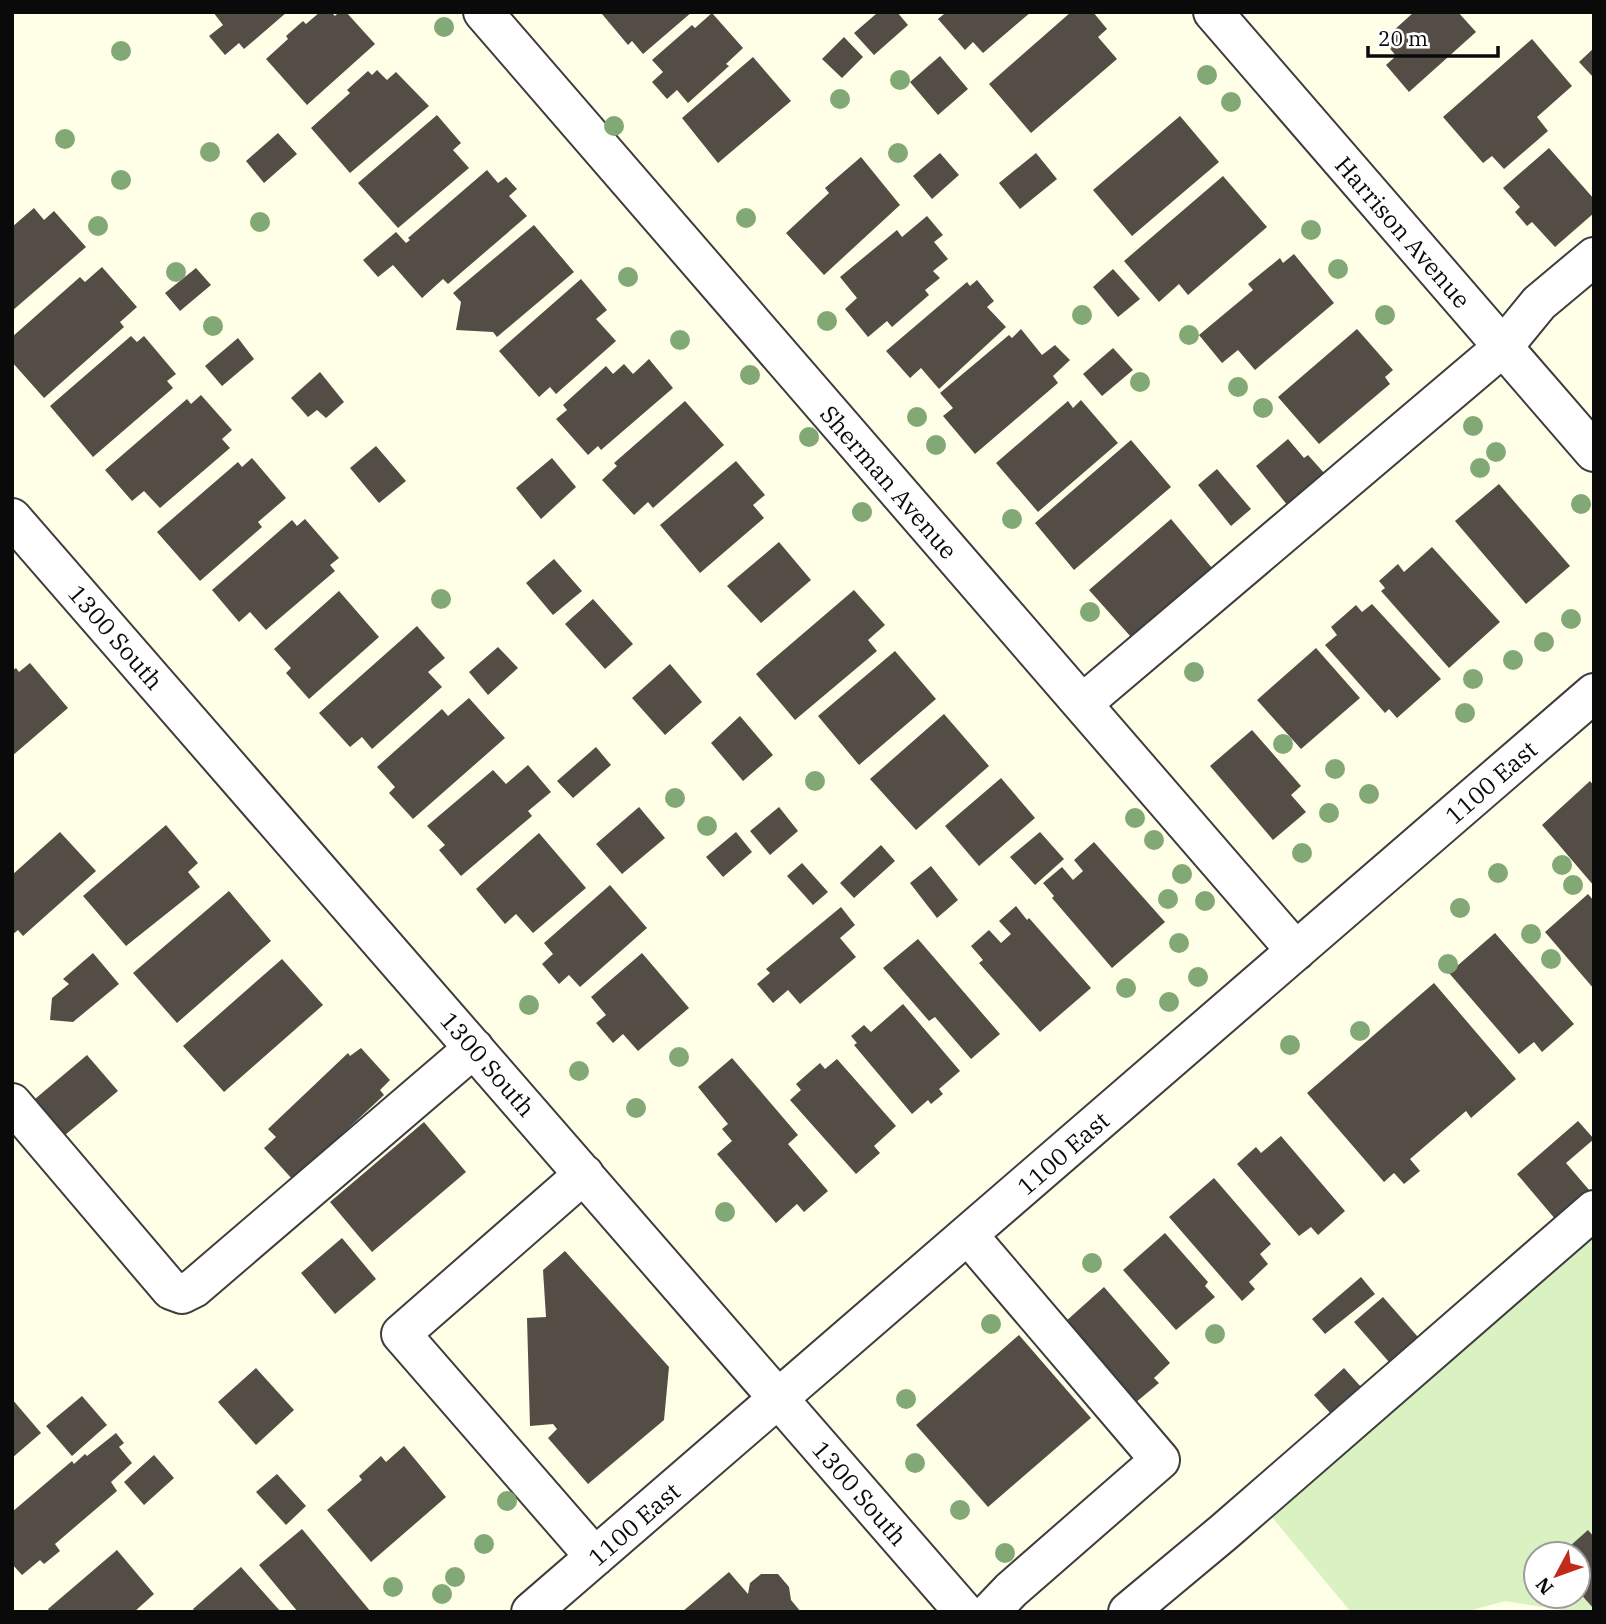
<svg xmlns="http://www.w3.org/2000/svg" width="1606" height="1624" font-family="'IBM Plex Serif',serif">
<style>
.pitch{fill:#daf2c1;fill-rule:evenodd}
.building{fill:#534d46}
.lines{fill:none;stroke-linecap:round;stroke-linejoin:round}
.minor-casing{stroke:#3d3d3d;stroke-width:42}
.minor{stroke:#fff;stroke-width:38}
.tree{fill:#82a975}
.labels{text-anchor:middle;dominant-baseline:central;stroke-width:7;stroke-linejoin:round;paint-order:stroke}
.street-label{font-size:24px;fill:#0a0a0a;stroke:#fff}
</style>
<rect width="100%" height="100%" fill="#fffee7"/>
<path class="pitch" d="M1594 1237V1612H1575L1505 1601 1465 1612H1351L1271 1516ZM1536 1554H1578V1596H1536Z"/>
<path class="building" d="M213 12H287L244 49 239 43 225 55 209 36 223 25Z
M320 12H331L335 16 339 12H346L375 44 307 105 266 59 288 39 286 36 303 21 306 24Z
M604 12H692L643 54 632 41 628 45 602 14Z
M874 12H897L908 25 874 55 854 33 876 14Z
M943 12H1031L983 53 973 42 965 50 938 19 944 14Z
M1071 12H1093L1107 29 1098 37 1117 59 1031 133 989 84Z
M1414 12H1458L1476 32 1409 92 1386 65 1396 56 1383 40Z
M712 13 743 48 726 64 729 66 688 103 677 90 667 99 652 82 663 72 652 60 692 25 695 28Z
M844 37 863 57 842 78 822 59Z
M1532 39 1572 86 1537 117 1548 131 1504 169 1492 156 1483 163 1443 117Z
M1594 48V78L1579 62Z
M940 56 968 89 938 115 910 82Z
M753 57 791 101 718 163 682 118Z
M377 70 387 80 396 72 429 106 350 173 311 128 350 93 347 90 368 71 372 75Z
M437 115 461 143 453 150 469 168 398 228 358 183Z
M1180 116 1219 162 1132 236 1093 190Z
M278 133 297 154 264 183 246 161Z
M1549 148 1594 199V213L1555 247 1532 222 1527 226 1515 212 1520 207 1503 188Z
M940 153 959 175 932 199 913 176Z
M1036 153 1057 179 1020 209 999 183Z
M861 157 900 205 824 275 786 233 829 193 825 188Z
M487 170 498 183 506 177 517 189 509 196 527 216 448 284 443 279 422 298 393 265 378 277 363 260 396 232 406 243 410 240 408 238Z
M1223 176 1267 227 1188 295 1179 284 1159 302 1124 261Z
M34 208 44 220 54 211 86 247 12 311V227Z
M927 216 943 235 934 242 948 259 933 271 940 278 925 290 929 295 892 327 887 321 868 337 845 309 857 298 840 277 897 230 902 237Z
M534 225 574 272 497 337 493 332 456 330 461 302 453 293Z
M1294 254 1334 303 1255 370 1238 350 1222 363 1199 335 1253 290 1248 284 1280 258 1283 263Z
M102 267 137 307 120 322 124 327 44 398 12 362V337L80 277 85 282Z
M196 268 211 285 180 311 165 293Z
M1113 269 1140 299 1118 317 1093 287Z
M581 279 607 310 596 319 616 341 556 394 550 387 539 397 499 351Z
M977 280 994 301 987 307 1006 327 939 389 921 368 910 378 886 351 967 282 970 286Z
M1021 329 1042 355 1055 345 1070 360 1053 376 1058 383 975 454 943 416 953 408 940 393 1009 335 1012 338Z
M1357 329 1393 370 1385 377 1390 384 1319 444 1278 397Z
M131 336 137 342 144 336 176 374 167 381 173 388 93 457 50 406Z
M238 338 254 359 222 386 205 366Z
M1113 348 1133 370 1102 396 1083 374Z
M649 359 673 388 601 450 598 446 588 455 556 419 567 410 563 405 606 366 613 374 624 364 633 374Z
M320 372 344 402 326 418 317 410 308 417 291 398Z
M201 395 232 430 222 439 230 448 160 508 144 491 132 501 105 470 187 399 191 404Z
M1081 400 1118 443 1038 512 996 463 1068 401 1073 408Z
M685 401 724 445 653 508 648 502 634 515 602 480 617 466 614 463Z
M1288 439 1304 458 1308 455 1325 474 1288 506 1256 466Z
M1131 440 1171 487 1074 570 1035 523Z
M376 446 406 481 379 503 350 468Z
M252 458 286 498 258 522 262 527 200 581 157 532 238 462 242 467Z
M552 458 576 487 541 519 516 488Z
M736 461 765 495 753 505 764 518 700 573 660 525Z
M1217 469 1251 509 1231 526 1198 485Z
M1499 484 1570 566 1526 604 1455 521Z
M305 519 339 558 330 565 335 571 266 630 250 612 239 622 212 590 292 520 297 526Z
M1171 519 1212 568 1131 637 1089 590Z
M779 542 811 580 761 623 727 586Z
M1432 547 1500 622 1449 668 1381 591 1385 588 1379 581 1398 564 1404 572Z
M554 559 582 591 553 615 526 583Z
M854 590 885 625 868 640 877 651 795 720 756 674Z
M339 591 379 637 309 699 286 673 291 668 274 649Z
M593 599 633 644 605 669 565 624Z
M1372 604 1441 679 1397 718 1389 709 1385 713 1325 645 1337 635 1331 627 1356 605 1362 612Z
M417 626 445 658 428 672 442 687 372 749 362 737 350 747 319 713Z
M498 647 518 668 488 695 469 672Z
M1316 648 1360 698 1301 749 1257 700Z
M895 651 936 699 859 765 818 716Z
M30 663 68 708 12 756V671L16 668 19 672Z
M670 664 702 702 665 735 632 698Z
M469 698 505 738 413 819 389 793 395 787 377 767 442 709 448 716Z
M944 714 989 766 916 830 870 779Z
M740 716 773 755 743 781 711 743Z
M1252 730 1301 786 1291 795 1306 812 1273 840 1210 766Z
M596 747 611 765 573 798 557 781Z
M528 765 551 792 528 811 532 816 461 876 439 850 445 845 427 826 493 770 506 784Z
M1001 778 1035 818 979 866 945 826Z
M1590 781 1594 786V886L1542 825Z
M639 807 665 838 622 874 596 844Z
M779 807 798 831 770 855 750 831Z
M166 825 198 863 188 872 200 887 126 946 83 896Z
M60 832 96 871 23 936 18 930 12 935V875Z
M736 832 752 852 723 877 706 857Z
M1040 832 1064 859 1035 885 1010 857Z
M539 833 586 888 533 933 516 914 505 924 476 889Z
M1094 842 1165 922 1112 968 1052 898 1054 896 1043 883 1062 867 1073 880 1083 871 1074 860Z
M881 845 895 861 854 898 840 883Z
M802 863 828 892 813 905 787 876Z
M931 866 958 900 937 918 910 883Z
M610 885 647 928 580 987 569 975 559 984 542 964 553 954 544 943Z
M229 891 271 941 177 1023 133 973Z
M1588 894 1594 901V989L1545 932Z
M1016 906 1027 920 1029 918 1091 988 1040 1032 979 963 983 960 971 946 989 930 1001 943 1011 934 999 921Z
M841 907 855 925 840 938 856 957 800 1004 788 990 773 1003 757 984 770 973 766 969Z
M1495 933 1574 1024 1542 1052 1534 1042 1519 1054 1449 973Z
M918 939 1000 1034 971 1059 935 1017 929 1021 883 968Z
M93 953 119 984 73 1022 50 1020 52 998 69 984 63 979Z
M642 953 689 1008 638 1051 623 1034 613 1043 596 1023 606 1015 591 997Z
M282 959 323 1005 224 1092 183 1046Z
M1434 983 1516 1079 1471 1118 1466 1111 1410 1159 1420 1171 1404 1184 1394 1173 1384 1182 1307 1093Z
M903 1004 960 1071 939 1089 943 1094 931 1104 928 1100 912 1114 854 1045 857 1043 851 1036 864 1025 871 1032Z
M361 1048 390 1080 380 1090 384 1095 293 1180 264 1148 276 1137 268 1129 348 1053 350 1056Z
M87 1055 118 1091 65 1135 35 1099Z
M732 1058 798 1135 788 1144 828 1191 804 1212 797 1204 776 1223 717 1154 732 1141 722 1129 728 1124 698 1087Z
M837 1059 896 1126 874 1146 880 1153 856 1174 790 1100 801 1090 796 1084 820 1063 825 1069Z
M1578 1121 1594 1139 1566 1163 1590 1191 1556 1220 1517 1174Z
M424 1122 466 1172 372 1252 330 1202Z
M1281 1136 1345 1211 1318 1235 1311 1227 1299 1236 1237 1164 1256 1147 1261 1153Z
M1214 1178 1271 1244 1260 1254 1268 1264 1249 1282 1255 1289 1242 1301 1169 1217Z
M1165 1233 1208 1282 1205 1286 1215 1297 1176 1330 1123 1270Z
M342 1238 376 1279 335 1314 301 1273Z
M565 1251 669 1367 664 1420 588 1484 548 1438 557 1429 553 1424 530 1426 527 1318 546 1317 543 1270Z
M1361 1277 1375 1294 1325 1334 1312 1319Z
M1104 1287 1170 1363 1154 1378 1159 1383 1135 1403 1065 1322Z
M1383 1297 1418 1337 1389 1362 1354 1322Z
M1019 1335 1091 1418 988 1507 916 1425Z
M256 1368 294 1410 256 1445 218 1402Z
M1344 1368 1362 1388 1332 1415 1314 1395Z
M82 1396 107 1425 72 1456 46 1426Z
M12 1399 41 1433 12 1458Z
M116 1433 124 1443 119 1447 132 1463 111 1482 117 1491 55 1544 60 1551 44 1564 40 1560 22 1575 12 1564V1512L72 1461 74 1464 85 1454 87 1456Z
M404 1446 446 1497 371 1562 327 1510 362 1480 359 1476 381 1456 386 1462Z
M154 1455 174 1478 144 1505 124 1482Z
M277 1474 306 1506 286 1525 256 1492Z
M302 1529 371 1612H298L259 1565Z
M1588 1530 1594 1537V1609L1578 1591V1554H1561Z
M117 1550 154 1594 134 1612H50L48 1609Z
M241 1567 281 1612H195L193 1609Z
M729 1572 748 1594 750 1583 761 1574H778L789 1587 791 1600 801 1612H682Z"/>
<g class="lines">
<defs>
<path id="minor" d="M483 12 1296 951
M1213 12 1594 452
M12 518 964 1612
M1082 704 1503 347 1539 303 1594 257
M12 1103 171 1290 182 1294 194 1288 474 1048
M584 1174 401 1334 595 1557
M968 1235 1160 1460 1011 1590 990 1612
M531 1612 1594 693
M1128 1612 1224 1532 1594 1210"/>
</defs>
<use href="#minor" class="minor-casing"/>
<use href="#minor" class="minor"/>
</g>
<g class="tree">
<circle cx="444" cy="27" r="10"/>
<circle cx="121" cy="51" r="10"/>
<circle cx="1207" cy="75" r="10"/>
<circle cx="900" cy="80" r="10"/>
<circle cx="840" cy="99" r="10"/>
<circle cx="1231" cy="102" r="10"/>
<circle cx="614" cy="126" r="10"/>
<circle cx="65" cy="139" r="10"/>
<circle cx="210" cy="152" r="10"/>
<circle cx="898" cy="153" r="10"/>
<circle cx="121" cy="180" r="10"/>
<circle cx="746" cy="218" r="10"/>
<circle cx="260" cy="222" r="10"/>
<circle cx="98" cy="226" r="10"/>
<circle cx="1311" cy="230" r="10"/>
<circle cx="1338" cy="269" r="10"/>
<circle cx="176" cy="272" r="10"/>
<circle cx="628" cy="277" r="10"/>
<circle cx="1082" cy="315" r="10"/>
<circle cx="1385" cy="315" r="10"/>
<circle cx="827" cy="321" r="10"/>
<circle cx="213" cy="326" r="10"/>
<circle cx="1189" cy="335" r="10"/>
<circle cx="680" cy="340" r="10"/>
<circle cx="750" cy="375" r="10"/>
<circle cx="1140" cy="382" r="10"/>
<circle cx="1238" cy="387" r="10"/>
<circle cx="1263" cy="408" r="10"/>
<circle cx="917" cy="417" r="10"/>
<circle cx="1473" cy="426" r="10"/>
<circle cx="809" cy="437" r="10"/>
<circle cx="936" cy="445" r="10"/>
<circle cx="1496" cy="452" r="10"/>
<circle cx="1480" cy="468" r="10"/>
<circle cx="1581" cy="504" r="10"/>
<circle cx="862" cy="512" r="10"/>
<circle cx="1012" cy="519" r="10"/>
<circle cx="441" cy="599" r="10"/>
<circle cx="1090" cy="612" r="10"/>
<circle cx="1571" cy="619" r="10"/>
<circle cx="1544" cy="642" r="10"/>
<circle cx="1513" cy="660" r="10"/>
<circle cx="1194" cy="672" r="10"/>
<circle cx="1473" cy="679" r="10"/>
<circle cx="1465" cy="713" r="10"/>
<circle cx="1283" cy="744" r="10"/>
<circle cx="1335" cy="769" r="10"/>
<circle cx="815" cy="781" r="10"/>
<circle cx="1369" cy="794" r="10"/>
<circle cx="675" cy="798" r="10"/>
<circle cx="1329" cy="813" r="10"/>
<circle cx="1135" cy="818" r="10"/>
<circle cx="707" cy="826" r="10"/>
<circle cx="1154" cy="840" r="10"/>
<circle cx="1302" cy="853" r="10"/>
<circle cx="1562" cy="865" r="10"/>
<circle cx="1498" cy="873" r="10"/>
<circle cx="1182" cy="874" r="10"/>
<circle cx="1573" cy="885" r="10"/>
<circle cx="1168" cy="899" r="10"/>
<circle cx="1205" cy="901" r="10"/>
<circle cx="1460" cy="908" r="10"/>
<circle cx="1531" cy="934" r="10"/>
<circle cx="1179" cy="943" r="10"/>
<circle cx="1551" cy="959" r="10"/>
<circle cx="1448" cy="964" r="10"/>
<circle cx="1198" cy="977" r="10"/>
<circle cx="1126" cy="988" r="10"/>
<circle cx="1169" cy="1002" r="10"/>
<circle cx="529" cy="1005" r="10"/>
<circle cx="1360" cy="1031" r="10"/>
<circle cx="1290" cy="1045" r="10"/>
<circle cx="679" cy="1057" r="10"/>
<circle cx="579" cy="1071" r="10"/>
<circle cx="636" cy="1108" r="10"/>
<circle cx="725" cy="1212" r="10"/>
<circle cx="1092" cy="1263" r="10"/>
<circle cx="991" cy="1324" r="10"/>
<circle cx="1215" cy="1334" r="10"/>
<circle cx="906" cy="1399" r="10"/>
<circle cx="915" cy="1463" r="10"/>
<circle cx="507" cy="1501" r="10"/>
<circle cx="960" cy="1510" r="10"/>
<circle cx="484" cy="1544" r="10"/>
<circle cx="1005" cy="1553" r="10"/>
<circle cx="455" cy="1577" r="10"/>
<circle cx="393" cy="1587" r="10"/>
<circle cx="442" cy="1594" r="10"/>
</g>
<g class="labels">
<g class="street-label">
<text transform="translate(1403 232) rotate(49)">Harrison Avenue</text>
<text transform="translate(889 482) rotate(49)">Sherman Avenue</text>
<text transform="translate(116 637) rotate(49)">1300 South</text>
<text transform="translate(1491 782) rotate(-41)">1100 East</text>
<text transform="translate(488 1064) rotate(49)">1300 South</text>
<text transform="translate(1063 1153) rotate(-41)">1100 East</text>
<text transform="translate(860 1493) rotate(49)">1300 South</text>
<text transform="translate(634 1524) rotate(-41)">1100 East</text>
</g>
</g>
<rect width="1606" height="1624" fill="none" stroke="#0a0a0a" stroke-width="28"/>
<g transform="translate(1557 1575) rotate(229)"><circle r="33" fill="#ffffff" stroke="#9d9d9d" stroke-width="2"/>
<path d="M0-5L12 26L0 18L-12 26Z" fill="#c12b1b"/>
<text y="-10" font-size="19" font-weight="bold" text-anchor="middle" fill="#0a0a0a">N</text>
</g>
<path d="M1368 46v10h130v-10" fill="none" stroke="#0a0a0a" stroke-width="3.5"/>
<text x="1378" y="46" font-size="21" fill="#0a0a0a" stroke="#ffffff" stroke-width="5" paint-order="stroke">20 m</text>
</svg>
